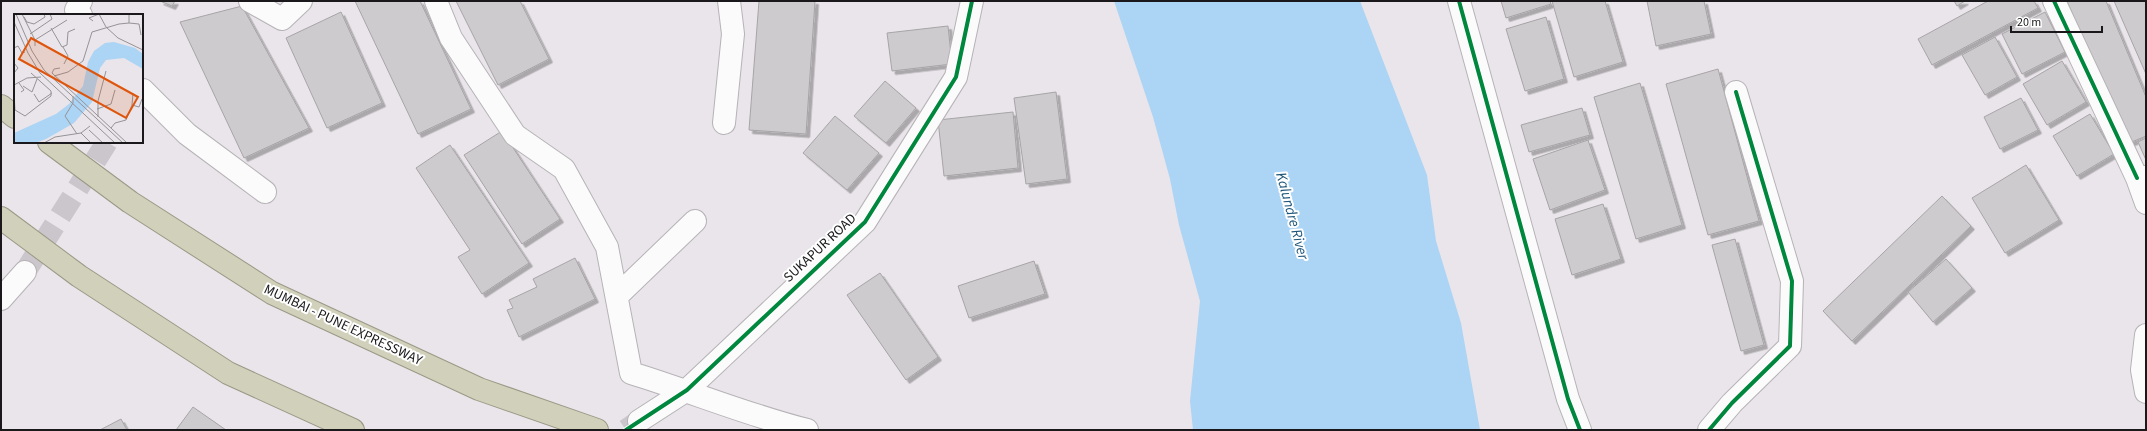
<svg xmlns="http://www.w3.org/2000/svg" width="2147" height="431" font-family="'Source Sans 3',sans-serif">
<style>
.water{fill:#acd4f5}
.building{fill:#cecbcf;stroke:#a7a4a7;filter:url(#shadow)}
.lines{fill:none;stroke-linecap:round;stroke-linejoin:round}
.minor-tunnel{stroke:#cac6cb;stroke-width:22;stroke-dasharray:22 11;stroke-linecap:butt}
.minor-casing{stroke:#b6b3b6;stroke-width:24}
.highway-casing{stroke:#9b9986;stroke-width:24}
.minor{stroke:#fcfbfc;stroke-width:22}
.highway{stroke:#d0d0bb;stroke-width:22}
.cycleway-casing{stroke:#fff;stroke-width:6}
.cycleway{stroke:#00873e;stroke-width:4}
.labels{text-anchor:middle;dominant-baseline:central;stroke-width:4;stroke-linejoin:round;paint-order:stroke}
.street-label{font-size:14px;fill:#1a181b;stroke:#fff}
.water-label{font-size:15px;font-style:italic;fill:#1d5579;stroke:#fff}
.inset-road{fill:none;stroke:#969397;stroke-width:1}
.view{fill:#de560d;fill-opacity:0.15;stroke:#de560d;stroke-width:2}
.inset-edge{fill:none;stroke:#1a181b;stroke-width:2}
</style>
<defs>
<filter id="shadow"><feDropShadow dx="3.5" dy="3.5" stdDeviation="0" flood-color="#0004"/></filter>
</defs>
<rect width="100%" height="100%" fill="#e9e5ea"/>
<path class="water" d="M1114 1H1360L1427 175 1436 241 1461 323 1480 430H1193L1190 401 1200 301 1179 225 1170 179 1153 117Z"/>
<path class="building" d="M160 1H175L172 6Z
M355 1H420L471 109 418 134Z
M456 1H520L549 59 498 85Z
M759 1H815L806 134 749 130Z
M1501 1H1550L1551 4 1506 18Z
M1552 1H1605L1623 62 1574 77Z
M1647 1H1704L1711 34 1656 46Z
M1954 1H1965L1957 6Z
M1988 1H2034L2038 8 1932 65 1918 39Z
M2067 1H2106L2146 97V136L2127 144Z
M2114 1H2146V74Z
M242 6 309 128 244 158 180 22Z
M341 12 382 103 327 128 286 38Z
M2045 12 2065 52 2022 74 2002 34Z
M1546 17 1564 79 1525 91 1506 29Z
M948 26 952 64 892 71 887 33Z
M1995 37 2017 77 1985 95 1962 55Z
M2062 61 2086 102 2047 125 2023 84Z
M1718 69 1759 221 1708 235 1666 84Z
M885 81 916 108 886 143 854 116Z
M1640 83 1682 225 1636 239 1594 97Z
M1056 92 1067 179 1026 184 1014 98Z
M2021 98 2038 130 2000 149 1984 117Z
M1582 108 1590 135 1529 152 1521 125Z
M1013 112 1018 168 944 176 938 120Z
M2090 114 2114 154 2077 176 2053 136Z
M835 116 879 153 847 190 803 153Z
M502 131 560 219 522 244 464 155Z
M2146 138V160L2138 142Z
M1588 140 1605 190 1550 210 1533 159Z
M450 145 529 263 482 294 458 257 470 250 416 168Z
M2026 165 2059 220 2005 253 1972 198Z
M1942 196 1971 226 1852 341 1823 311Z
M1603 204 1621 259 1572 275 1555 219Z
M1735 239 1764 345 1741 351 1712 245Z
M575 258 595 299 519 337 507 310 513 308 509 300 537 287 533 279Z
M1946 259 1972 288 1933 322 1908 292Z
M1034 261 1045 294 969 318 958 286Z
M880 273 938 357 906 380 847 295Z
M193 407 226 430H176Z
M121 419 127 430H100Z"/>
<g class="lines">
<path class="minor-tunnel" d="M25 272 107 142
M626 430 639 421"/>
<defs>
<path id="minor" d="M81 1 76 10 81 15
M250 1 282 19 301 1
M436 1 451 38 515 135 564 169 607 247 631 373C690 391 747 415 807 430
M1459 1 1568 399 1580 430
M2054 1 2137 178
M143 90 187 134 265 192
M724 123 733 34 729 1
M2146 177 2137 178 2146 203
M617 296 695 221
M1 299 25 272
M2146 335 2142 370 2146 392
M639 421 687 390 865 222 956 77 972 1
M1709 430 1732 403 1790 346 1792 281 1736 92"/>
<path id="highway" d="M1 106 15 117
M49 142 130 202 272 293 479 389 597 430
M1 218 79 276 228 373 353 430"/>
</defs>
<use href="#minor" class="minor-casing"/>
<use href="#highway" class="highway-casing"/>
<use href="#minor" class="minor"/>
<use href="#highway" class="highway"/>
<defs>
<path id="cycleway" d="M1459 1 1568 399 1580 430
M2054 1 2137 178
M626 430 687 390 865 222 956 77 972 1
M1709 430 1732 403 1790 346 1792 281 1736 92"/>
</defs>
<use href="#cycleway" class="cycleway-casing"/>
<use href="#cycleway" class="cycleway"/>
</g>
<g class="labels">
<g class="street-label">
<text transform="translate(820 248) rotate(-43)">SUKAPUR ROAD</text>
<text transform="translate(343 325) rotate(25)">MUMBAI - PUNE EXPRESSWAY</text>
</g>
<g class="water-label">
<text transform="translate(1292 216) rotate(75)">Kalundre River</text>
</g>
</g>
<g transform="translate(14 14)">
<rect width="129" height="129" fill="#e9e5ea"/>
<path d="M100 28 121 34 129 40V55L110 44 92 46 86 54 78 88 60 109 32 125 21 129H0V119L42 100 55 90 69 72 74 48 80 37 91 29Z" fill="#acd4f5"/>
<path class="inset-road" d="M2 0 18 37 30 56 109 129M8 0 21 26M85 0 92 13 104 24 129 36M10 3 13 8 20 10 31 3 30 0M79 7 75 4 85 0M0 8 14 39 26 59 101 129M115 9 125 10 127 21M105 10 115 9V0M37 14 48 33 53 31 54 18 61 15M16 20 38 5 36 0M21 32V26L53 6M49 33 54 42 50 50M0 34 4 32 8 39 11 38M0 49 4 54 0 59M46 54 40 55 38 59 113 129M40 62 54 58 69 47 78 18 105 10M5 69 10 76 7 78M0 71 13 64 27 63M9 72 18 78 23 65M0 80 1 96 11 102 37 82V77L17 59M20 80 25 88 38 79M59 82V89L51 102 63 120M118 91 119 79M83 95 97 90 101 76M84 103V87L92 57M97 114 101 109 112 106 118 91 125 93 128 85M75 116 89 129M67 119 77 129M30 129 41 123 67 119 76 112"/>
<path class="view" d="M17 24 124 83 112 104 5 45Z"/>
<rect width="129" height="129" class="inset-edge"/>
</g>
<rect width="2147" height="431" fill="none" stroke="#1a181b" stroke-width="4"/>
<path d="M2011 26v6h91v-6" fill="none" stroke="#1a181b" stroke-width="2"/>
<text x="2017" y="26" font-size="12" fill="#1a181b" stroke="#ffffff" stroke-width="3" paint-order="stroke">20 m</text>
</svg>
